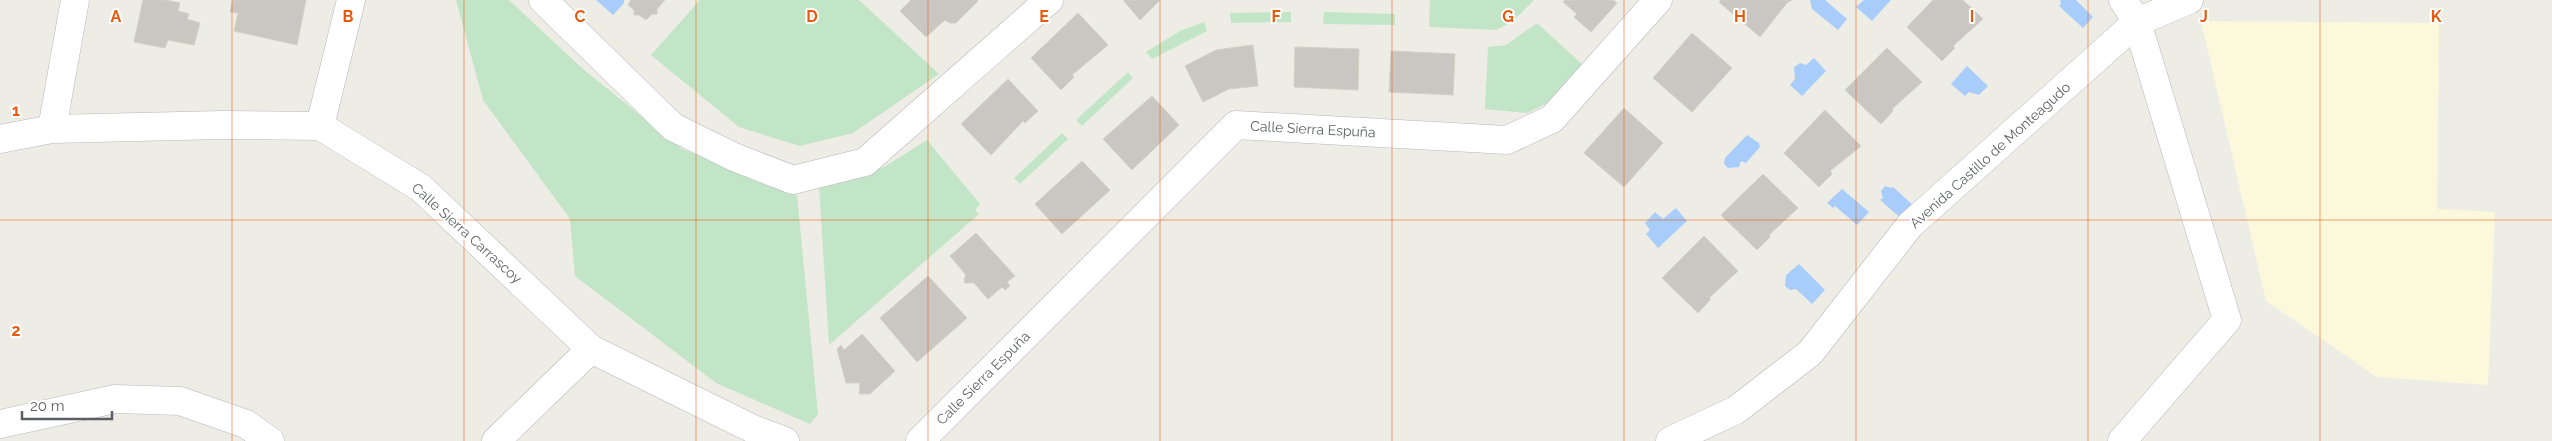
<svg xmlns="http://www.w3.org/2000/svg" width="2552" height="441" font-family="Raleway,sans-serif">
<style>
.commercial{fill:#fcf8dc}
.green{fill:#c3e5c7}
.water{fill:#a9cdfb}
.building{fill:#cac7c2;stroke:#d3d0c4}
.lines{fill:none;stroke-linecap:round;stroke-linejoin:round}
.minor-casing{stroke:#b5b6bb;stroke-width:29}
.minor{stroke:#fff;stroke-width:28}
.grid{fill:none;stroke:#e8590c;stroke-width:1;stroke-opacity:0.55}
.labels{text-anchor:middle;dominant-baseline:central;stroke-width:4;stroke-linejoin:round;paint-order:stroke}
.street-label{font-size:14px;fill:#5d5f65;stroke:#fff}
.grid-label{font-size:16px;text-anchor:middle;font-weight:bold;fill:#e8590c;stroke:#fff;stroke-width:4;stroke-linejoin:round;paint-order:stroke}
</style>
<rect width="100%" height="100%" fill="#eeede5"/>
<path class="commercial" d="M2201 21 2439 23 2437 209 2495 212 2488 385 2377 377 2266 301Z"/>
<path class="green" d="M456 0H509L583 69 682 149 797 195 818 414 810 424 716 383 575 276 570 219 483 100Z
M700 0H859L939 74 853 133 800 146 739 127 651 55Z
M1430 0H1534L1512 22 1496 30 1429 27Z
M1291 12V22L1231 23 1230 13Z
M1324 12 1395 14V25L1323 24Z
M1204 22 1207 31 1152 59 1146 52 1180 31Z
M1537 23 1583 65 1556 99 1527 113 1485 109 1488 47 1506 45Z
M1128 72 1133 78 1082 126 1076 120Z
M1062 133 1068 139 1020 184 1014 178Z
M927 140 980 204 975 210 979 214 829 345 819 185 861 177 884 167Z"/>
<path class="water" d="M596 0H624V3L613 15Z
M1810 0H1825L1847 19 1838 30 1812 9Z
M1864 0H1891L1872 21 1856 7Z
M2060 0H2076L2093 17 2083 28 2059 6 2061 4Z
M1814 58 1826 71 1802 96 1790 85 1795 79 1794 67 1800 63 1806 65Z
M1967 66 1988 86 1979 95 1969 92 1965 96 1951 84Z
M1747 135 1759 143 1760 147 1746 163 1741 161 1739 167 1728 168 1724 164 1725 158Z
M1885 186 1891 188 1893 187 1915 207 1903 220 1880 200 1883 198 1881 191Z
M1842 189 1869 212 1857 225 1835 206 1833 208 1827 203Z
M1676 208 1687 221 1658 248 1646 234 1650 230 1645 223 1655 212 1663 219Z
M1799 264 1825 290 1812 304 1796 289 1790 290 1785 286 1786 275Z"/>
<path class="building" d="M143 0H166L180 3 178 11 189 14 187 19 200 23 194 45 168 40 165 48 134 42Z
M233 0H306L297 45 234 31 238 13 230 12Z
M631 0H665L657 9V14H652L646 20 639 15H634V10L628 5Z
M911 0H977L978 1 956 23H950L945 20 926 37 900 11Z
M1123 0H1160L1140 20Z
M1565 0H1613L1617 3 1591 32 1574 17 1577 14 1563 2Z
M1721 0H1792L1787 3 1760 37 1719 2Z
M1933 0H1963L1983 19 1953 46 1955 48 1942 61 1907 27Z
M1078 13 1108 45 1072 75 1074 77 1061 90 1031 58Z
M1692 33 1732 68 1692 112 1653 78Z
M1253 45 1258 86 1229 89 1203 102 1185 66 1216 50Z
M1295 47 1359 49 1358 90 1294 87Z
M1887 48 1922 82 1892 109 1893 111 1881 124 1845 90Z
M1391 51 1455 54 1453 95 1389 92Z
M1008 79 1038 111 1025 123 1023 121 991 155 961 124Z
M1152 96 1179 125 1132 170 1103 139Z
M1624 108 1663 143 1624 187 1584 153Z
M1825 110 1861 146 1830 171 1832 174 1819 187 1784 153Z
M1082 161 1110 190 1062 234 1035 204Z
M1763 174 1798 208 1769 235 1770 237 1757 250 1721 215Z
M976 233 1015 276 1007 282 1010 286 1005 290 1002 287 988 299 974 283H965L964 279 966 275 950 256Z
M1704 236 1738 271 1709 298 1711 299 1698 313 1662 278Z
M928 276 967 318 917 362 880 318Z
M862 334 895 371 870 394H859L860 383H846L837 349 841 345 844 350Z"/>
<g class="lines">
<defs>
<path id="minor" d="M543 0 673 127 734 157 793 180 865 162 1049 0
M320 126 351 0
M52 129 75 0
M0 139 52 129 222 125 320 126 421 188 591 349 753 429 785 441
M0 424 115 399 180 401 246 424 270 441
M496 441 591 349
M920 441 1236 125 1507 140 1552 119 1658 0
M1670 441 1736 410 1810 353 1910 225 2137 22 2189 0
M2122 441 2227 320 2137 22 2123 0"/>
</defs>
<use href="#minor" class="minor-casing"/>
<use href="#minor" class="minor"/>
</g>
<path class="grid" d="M232 0V441M464 0V441M696 0V441M928 0V441M1160 0V441M1392 0V441M1624 0V441M1856 0V441M2088 0V441M2320 0V441M0 220H2552"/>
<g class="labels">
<g class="street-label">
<text transform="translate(1313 129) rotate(3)">Calle Sierra Espuña</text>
<text transform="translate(1990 155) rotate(-42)">Avenida Castillo de Monteagudo</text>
<text transform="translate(467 233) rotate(42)">Calle Sierra Carrascoy</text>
<text transform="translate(983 378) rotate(-45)">Calle Sierra Espuña</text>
</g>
</g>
<g class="grid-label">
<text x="116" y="22">A</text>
<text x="348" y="22">B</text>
<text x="580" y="22">C</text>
<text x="812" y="22">D</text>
<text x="1044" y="22">E</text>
<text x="1276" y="22">F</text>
<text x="1508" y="22">G</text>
<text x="1740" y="22">H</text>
<text x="1972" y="22">I</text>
<text x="2204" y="22">J</text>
<text x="2436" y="22">K</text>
<text x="16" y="116">1</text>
<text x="16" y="336">2</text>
</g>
<path d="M22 411v8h90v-8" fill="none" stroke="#5d5f65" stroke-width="2.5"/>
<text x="30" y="411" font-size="15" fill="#5d5f65" stroke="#ffffff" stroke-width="4" paint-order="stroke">20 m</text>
</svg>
